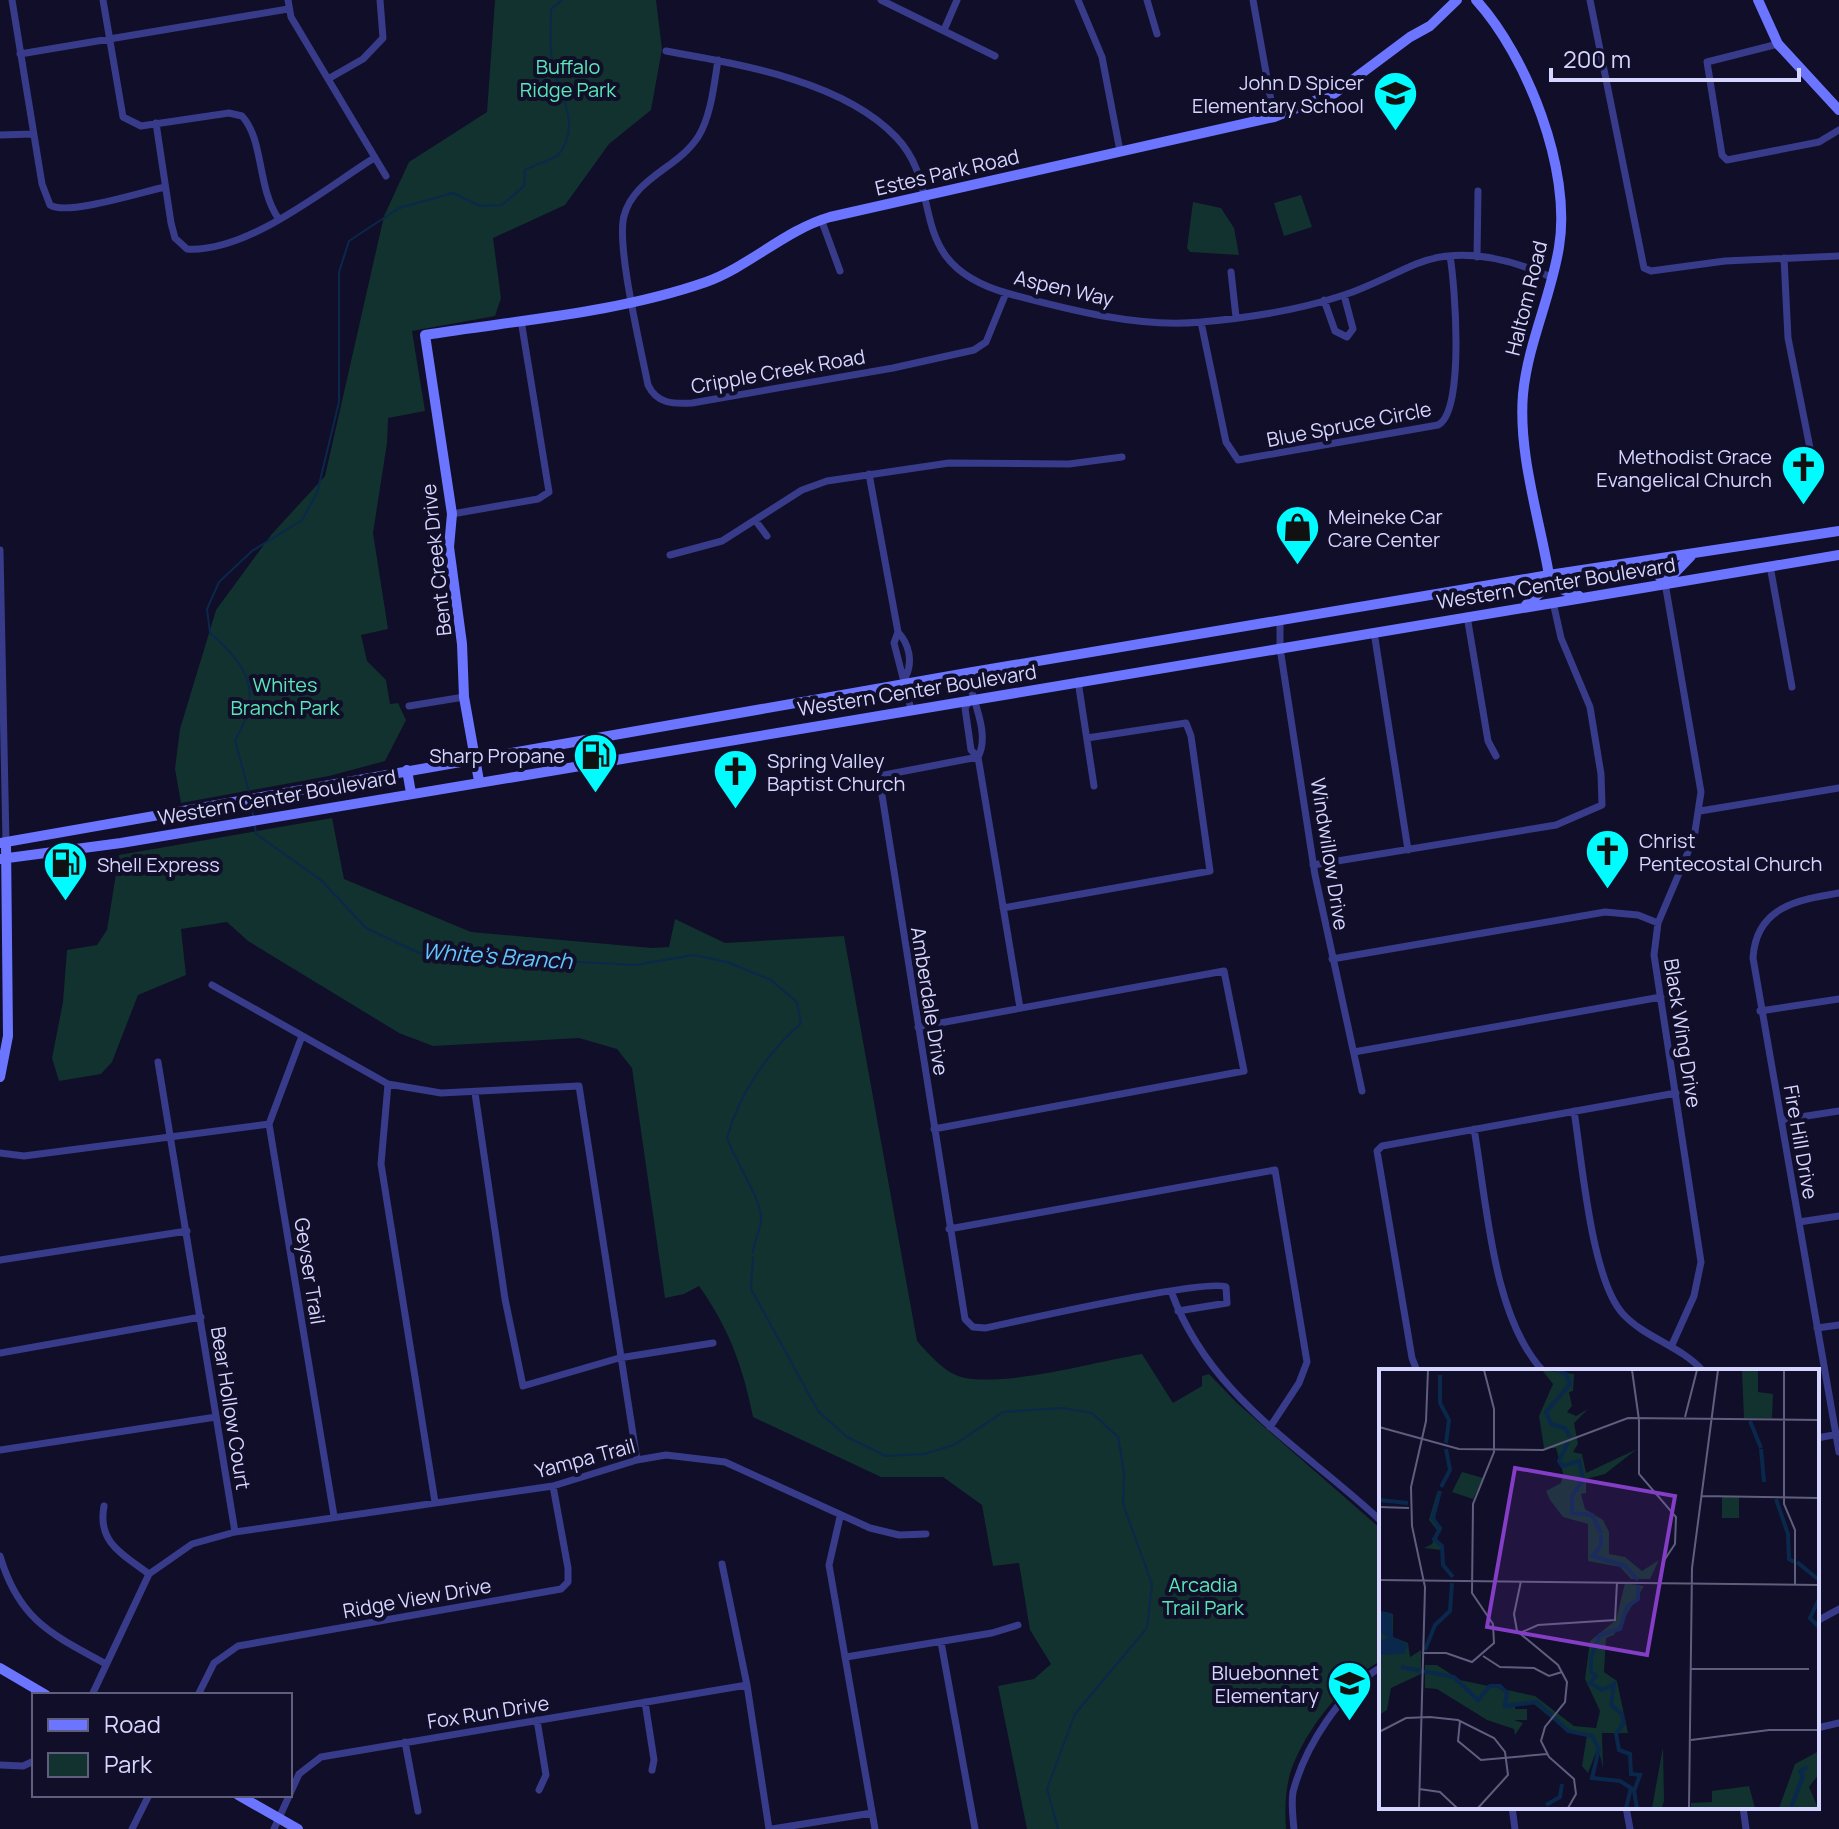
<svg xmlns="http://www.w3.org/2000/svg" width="1839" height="1829" font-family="Manrope,sans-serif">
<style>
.green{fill:#11322e}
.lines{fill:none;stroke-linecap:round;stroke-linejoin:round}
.stream{stroke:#0a284c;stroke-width:2}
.street{stroke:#373b89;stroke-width:7}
.secondary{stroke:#6c75ff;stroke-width:10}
.labels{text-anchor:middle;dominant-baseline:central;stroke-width:8;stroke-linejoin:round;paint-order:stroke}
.park-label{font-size:20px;fill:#5ae6b7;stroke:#100e28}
.poi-label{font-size:20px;fill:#d6d5ff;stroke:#100e28;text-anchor:end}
.street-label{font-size:20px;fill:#d6d5ff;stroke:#100e28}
.water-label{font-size:22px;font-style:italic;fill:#63c5ff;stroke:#100e28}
.inset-river{fill:none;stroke:#0a284c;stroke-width:4}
.inset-road{fill:none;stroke:#5f5e7e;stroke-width:2}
.view{fill:#843dc5;fill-opacity:0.15;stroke:#843dc5;stroke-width:4}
.inset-edge{fill:none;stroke:#d6d5ff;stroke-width:4}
</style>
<rect width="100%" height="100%" fill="#100e28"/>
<path class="green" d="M495 0H656L662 49 651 110 609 144 565 205 493 238 501 298 495 316 412 331 425 411 388 418 387 443 373 533 388 629 361 635 367 661 386 680 390 704 398 703 406 720 385 761 329 776 181 803 175 769 180 729 216 610 271 535 325 476 384 216 409 162 487 112Z
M1301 195 1312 227 1284 236 1274 203Z
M1193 202 1221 208 1234 228 1239 255 1190 252 1187 248Z
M332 818 344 879 471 932 652 948 669 947 675 919 725 943 844 936 917 1341C930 1355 945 1374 965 1378 1010 1386 1095 1362 1142 1354L1173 1403 1202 1386V1376L1209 1374 1237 1403 1381 1529V1661C1344 1679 1299 1738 1289 1778 1285 1795 1285 1812 1286 1829H1027L998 1686 1034 1679 1051 1664 1030 1630 1019 1563 993 1566 982 1505 943 1477H881L753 1417C743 1367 729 1328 699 1286L684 1294 665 1298 632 1068 617 1049 579 1038 433 1046 399 1033 248 941 227 922 181 929 186 975 138 995 112 1062 101 1074 59 1081 52 1058 63 1002 67 950 97 945 107 930 119 855Z"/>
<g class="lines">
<path class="stream" d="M250 796 235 740C264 693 248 665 210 633L207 609 219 582 252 551 302 520 317 493 339 402V272L349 241 399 208 453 193 480 206 502 205 524 186 525 170C533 165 553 160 558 155 584 124 557 92 552 59 549 43 551 25 551 9L562 0
M251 802 253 816
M255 826 256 834 321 880 366 928 419 953 635 965 694 955 727 962 771 980 797 1002 801 1023C767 1053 739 1094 727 1138 735 1161 763 1201 761 1221 760 1231 754 1241 753 1252
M753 1257 751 1289 818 1411 847 1437 886 1456 924 1454 954 1445 1003 1412 1062 1408 1092 1413 1118 1437 1124 1472 1123 1504 1152 1584 1147 1628 1075 1714 1047 1789 1058 1829"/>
<path class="street" d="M12 0 42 184 50 205C67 216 142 192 165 187
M103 0 123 117 141 126 229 113 242 116C264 140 257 187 278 218
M288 0 291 17 386 176
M881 0 995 56
M1078 0 1102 57 1120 151
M1147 0 1157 34
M1253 0 1274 117
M1590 0 1644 268 1651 271 1725 261 1839 256
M944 30 957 0
M1778 44 1707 62 1722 155 1727 160 1819 142 1839 130
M666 51C739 64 843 81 896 137 948 191 900 264 1010 294 1070 310 1139 328 1201 322 1248 318 1299 310 1344 295 1369 287 1392 274 1416 264 1460 246 1510 259 1551 277
M20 54 288 9
M718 60C714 85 711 116 698 137 678 168 634 178 624 216 616 246 641 349 648 385 657 404 673 404 692 403L893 368 974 350 986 342 1006 293
M328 79 363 59 383 38 380 0
M156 123 171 223 175 238 187 249C247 253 323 190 374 158
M0 135 33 134
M821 219 840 271
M1477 257 1478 191
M1784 258 1788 338 1814 468
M1231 272 1236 317
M1324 300 1335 331 1347 337 1353 329 1344 295
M1201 322 1226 442 1238 460 1438 425C1465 412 1455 285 1450 256
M869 474 898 632 894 643 911 709
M452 514 538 499 549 492 521 320
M755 520 767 536
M0 550 6 843
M670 555 722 541 802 490 827 481 949 463 1069 464 1122 457
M1770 566 1792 687
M1665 583 1701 792 1694 838 1658 923 1654 955 1701 1262 1694 1296 1671 1347
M1467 616 1488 741 1496 756
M1280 621V648L1315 875 1362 1091
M898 632C909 644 913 661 906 676
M1374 632 1408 850
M967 673C971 698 991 733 978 757
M1078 681 1094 786
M971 699 965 708 971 750 978 757 1020 1008
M409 706 464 697
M978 757 879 776 965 1319 973 1327 985 1328C1019 1321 1208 1278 1226 1287L1227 1303 1178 1311
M1700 811 1839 788
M1313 865 1556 825 1602 805 1601 774 1590 707 1561 638 1553 602
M1839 893C1797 900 1756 907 1753 958L1839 1452
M1003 908 1210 871 1191 736 1186 723 1087 738
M1332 959 1605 912 1638 915 1658 923
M212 985 388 1084 441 1093 579 1086 637 1460
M1760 1011 1839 999
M918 1027 1224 971 1244 1071 934 1129
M302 1036 269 1124 334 1516
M1354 1052 1661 997
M158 1062 235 1532
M388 1084 381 1164 435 1502
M475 1093 505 1299 523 1386 619 1358 713 1343
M1574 1111C1582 1160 1591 1279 1623 1314 1645 1338 1681 1346 1703 1371
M1781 1120 1839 1111
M1474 1129C1487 1202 1492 1316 1543 1371
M0 1153 24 1156 269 1124
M1799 1222 1839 1216
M949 1229 1275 1170 1307 1362 1299 1383 1270 1427
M0 1260 187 1231
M1171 1291C1210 1398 1302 1447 1381 1521
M1817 1328 1839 1325
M0 1353 201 1317
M1417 1371 1412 1358 1377 1151 1382 1146 1676 1093
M1817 1438 1839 1434
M0 1450 216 1417
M104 1506C97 1543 123 1554 149 1574
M840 1517 829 1565 875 1829
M0 1556C19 1620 51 1634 106 1664
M722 1564 747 1685 769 1829
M1817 1621 1839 1609
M941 1642 975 1829
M846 1657 992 1633 1018 1625
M92 1695 149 1574 192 1544 235 1532 553 1486 637 1460 666 1455 725 1462 870 1528 899 1535 926 1534
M198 1695 214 1663 238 1646 561 1589 568 1582V1568L553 1486
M645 1702 654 1760 652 1770
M537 1720 546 1775 539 1790
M1817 1728 1839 1723
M405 1742 418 1811
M0 1765 23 1766 34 1761
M1512 1807 1515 1829
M1626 1807 1630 1829
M1743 1807 1746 1829
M132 1829 149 1795
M274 1829 299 1774 321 1757 747 1685
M772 1829 872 1813
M1294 1829C1293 1818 1291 1803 1293 1792 1305 1746 1341 1691 1381 1667"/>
<path class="secondary" d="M1476 0C1527 56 1572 170 1559 247 1551 297 1528 343 1523 394 1518 453 1539 517 1549 575L1543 590 1526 605
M1758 0 1778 44 1839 110
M1636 562 1654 570 1665 583
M1549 575 1564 590 1579 596
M1665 583 1691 556
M407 770 411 793
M479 781 464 697 462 644 449 547 452 514 425 335C518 320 617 313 706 282 750 266 785 230 830 217L1274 117 1335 93 1410 37 1430 26 1457 0
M0 843 967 673 1549 575 1839 531
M0 859 121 843 1839 555
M0 1077 8 1036 6 843
M0 1668 46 1695
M238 1795 298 1829"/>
</g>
<defs>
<symbol id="school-pin" viewBox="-11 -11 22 30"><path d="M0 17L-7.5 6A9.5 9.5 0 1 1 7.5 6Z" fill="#01fcff" stroke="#100e28"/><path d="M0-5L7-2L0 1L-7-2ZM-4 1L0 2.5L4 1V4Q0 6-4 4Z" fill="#111"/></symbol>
<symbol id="church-pin" viewBox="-11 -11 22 30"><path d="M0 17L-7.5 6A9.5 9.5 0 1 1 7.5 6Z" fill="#01fcff" stroke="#100e28"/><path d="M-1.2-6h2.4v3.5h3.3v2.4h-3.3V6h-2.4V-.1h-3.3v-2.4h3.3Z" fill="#111"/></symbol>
<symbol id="shop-pin" viewBox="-11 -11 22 30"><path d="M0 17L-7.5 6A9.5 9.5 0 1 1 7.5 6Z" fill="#01fcff" stroke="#100e28"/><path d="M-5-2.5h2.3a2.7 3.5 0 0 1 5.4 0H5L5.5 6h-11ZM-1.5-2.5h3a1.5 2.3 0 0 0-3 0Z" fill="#111"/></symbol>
<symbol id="fuel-pin" viewBox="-11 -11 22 30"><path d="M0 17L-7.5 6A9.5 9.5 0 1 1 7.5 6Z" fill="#01fcff" stroke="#100e28"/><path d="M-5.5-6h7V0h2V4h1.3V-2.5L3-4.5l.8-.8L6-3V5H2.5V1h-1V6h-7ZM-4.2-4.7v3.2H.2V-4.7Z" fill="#111"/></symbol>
</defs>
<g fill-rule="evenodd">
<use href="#school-pin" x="1370" y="68" width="51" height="69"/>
<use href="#church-pin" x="1778" y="442" width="51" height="69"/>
<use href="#shop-pin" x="1272" y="502" width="51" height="69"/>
<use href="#fuel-pin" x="570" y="730" width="51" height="69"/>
<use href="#church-pin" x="710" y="746" width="51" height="69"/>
<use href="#church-pin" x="1582" y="826" width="51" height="69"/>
<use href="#fuel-pin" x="40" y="838" width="51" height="69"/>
<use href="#school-pin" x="1324" y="1658" width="51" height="69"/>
</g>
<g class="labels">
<g class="park-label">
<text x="568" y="66">Buffalo<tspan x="568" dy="23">Ridge Park</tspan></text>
<text x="285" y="684">Whites<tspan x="285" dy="23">Branch Park</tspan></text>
<text x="1203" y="1584">Arcadia<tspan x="1203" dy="23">Trail Park</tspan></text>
</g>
<g class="poi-label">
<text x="1364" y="82">John D Spicer<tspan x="1364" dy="23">Elementary School</tspan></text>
<text x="1772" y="456">Methodist Grace<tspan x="1772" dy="23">Evangelical Church</tspan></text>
<text x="1328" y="516" text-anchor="start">Meineke Car<tspan x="1328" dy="23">Care Center</tspan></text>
<text x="565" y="755">Sharp Propane</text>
<text x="767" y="760" text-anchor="start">Spring Valley<tspan x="767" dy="23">Baptist Church</tspan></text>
<text x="1639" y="840" text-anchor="start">Christ<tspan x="1639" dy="23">Pentecostal Church</tspan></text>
<text x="97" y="864" text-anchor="start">Shell Express</text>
<text x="1319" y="1672">Bluebonnet<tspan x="1319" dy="23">Elementary</tspan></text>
</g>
<g class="street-label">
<text transform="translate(947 172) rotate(-13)">Estes Park Road</text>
<text transform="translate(1064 288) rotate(13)">Aspen Way</text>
<text transform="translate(1526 298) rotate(-76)">Haltom Road</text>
<text transform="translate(778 371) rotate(-10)">Cripple Creek Road</text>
<text transform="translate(1349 424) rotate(-11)">Blue Spruce Circle</text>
<text transform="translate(436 560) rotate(-96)">Bent Creek Drive</text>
<text transform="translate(1556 583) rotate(-9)">Western Center Boulevard</text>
<text transform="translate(917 690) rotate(-9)">Western Center Boulevard</text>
<text transform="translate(277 797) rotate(-10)">Western Center Boulevard</text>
<text transform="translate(1330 854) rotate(81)">Windwillow Drive</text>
<text transform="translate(930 1001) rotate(81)">Amberdale Drive</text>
<text transform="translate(1683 1033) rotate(81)">Black Wing Drive</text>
<text transform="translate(1801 1142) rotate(80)">Fire Hill Drive</text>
<text transform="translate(310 1271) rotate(81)">Geyser Trail</text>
<text transform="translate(231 1408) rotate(81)">Bear Hollow Court</text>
<text transform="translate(585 1458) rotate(-15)">Yampa Trail</text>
<text transform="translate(417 1598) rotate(-10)">Ridge View Drive</text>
<text transform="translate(488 1712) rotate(-9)">Fox Run Drive</text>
</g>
<g class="water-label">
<text transform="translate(497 956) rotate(4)">White's Branch</text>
</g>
</g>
<g transform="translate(1379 1369)">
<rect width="440" height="440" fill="#100e28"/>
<path d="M163 1 195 5 194 22 190 23 193 37 188 43 197 47 209 40 195 54 199 75 194 83 203 85 207 104 258 80 226 105 207 110V124L202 125 206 140 224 151 230 163V185L246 188 263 202 280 191 271 210H252L241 198 209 192V155L184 148 171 131 167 122 182 114 184 104 177 79H165L160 47 174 15ZM363 1H379V23L394 25 393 49H365ZM83 103 104 109 94 130 73 123ZM59 120 55 151 63 158 58 170 63 177 65 195 75 208 62 196V181L45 179 53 175 58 161 50 151ZM343 128H360V149H343ZM246 214 265 217 235 266 227 269 225 303 238 312 249 364H223L224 399 219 378 209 404 203 397 208 366 189 363 155 335H136V340H148V351H135L144 354 136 366 135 360 108 351 58 320 46 319V296H58L81 311 156 327 195 357 217 359 221 342 206 310 211 272 237 251ZM0 242 14 245V268L29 274 31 288 42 281V305L12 319 8 341 0 346ZM284 378 285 432 283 439H273ZM440 382V405L430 418 439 439H400L416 395ZM370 417 376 439H312V434L333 433V422Z" fill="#11322e"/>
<path d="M0 242 12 244 14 268 29 276 25 285 0 286V272L9 269 1 263Z" fill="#0a284c"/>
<path class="inset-river" d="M177 1 187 5 191 15 167 43 172 55 186 59 191 68M61 6V34L70 51 67 74M371 52 382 79M189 73 180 92 183 97 200 92 204 111 193 127V144L213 146 222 164M382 80 385 113M62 118 71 101 67 80M61 122 54 149 61 160 55 170 63 177 64 196 74 208M397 130 409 165 410 190 415 193M0 131 29 134M222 166V176L214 187 246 197 259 211M418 193 440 211M440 230 431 249 440 258M46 281 56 256 71 242 73 214M22 298 75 308 99 331 111 317H121L128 324 126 337 158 333 189 362 213 367 220 380 213 409 241 412 252 419 247 439M167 436 181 428 183 415M258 439 255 422 261 406 252 405 251 385 240 381 237 365 245 354 242 344 232 336 235 315 223 321 211 314 217 307 212 303V289L221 266 241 260 248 238 259 230V217M412 439 424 407 421 402 429 398"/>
<path class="inset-road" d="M253 1 260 51M405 1V135L416 161V216M306 48 318 1M260 51V105L297 148 296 175 284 193 281 213M0 58 80 80 164 81 249 49 440 51M322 127 440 129M0 138 30 139M0 211 440 216M142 212 135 245 138 262 179 296 188 313 186 333 166 358 162 372 170 388 195 410 197 425 189 439M141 264 159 256 236 251 238 213M43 284H67L93 293 115 274 114 255 93 224 94 135 115 83V40L105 1M104 287 121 298 155 299 170 307 183 303M312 300H430M81 352 79 372 102 391 168 385M0 363 27 349 51 348 79 351 115 369 126 383 129 406 99 439M312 371 390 361H440M40 420 61 423 78 439M40 439 46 218 33 157 32 118 47 52 49 1M310 439 313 199 339 1"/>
<path class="view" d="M136 99 296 127 268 286 108 258Z"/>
<rect width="440" height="440" class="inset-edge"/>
</g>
<rect x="32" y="1693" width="260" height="104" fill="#100e28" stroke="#5f5e7e" stroke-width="2"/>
<rect x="48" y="1719" width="40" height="12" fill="#6c75ff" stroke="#5f5e7e" stroke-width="2"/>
<text x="104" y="1733" font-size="24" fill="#d6d5ff">Road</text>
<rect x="48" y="1753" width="40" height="24" fill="#11322e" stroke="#5f5e7e" stroke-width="2"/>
<text x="104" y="1773" font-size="24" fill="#d6d5ff">Park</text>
<path d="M1551 68v12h248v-12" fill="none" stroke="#d6d5ff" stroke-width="4"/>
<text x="1563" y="68" font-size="24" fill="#d6d5ff" stroke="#100e28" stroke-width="6" paint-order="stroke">200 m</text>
</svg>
